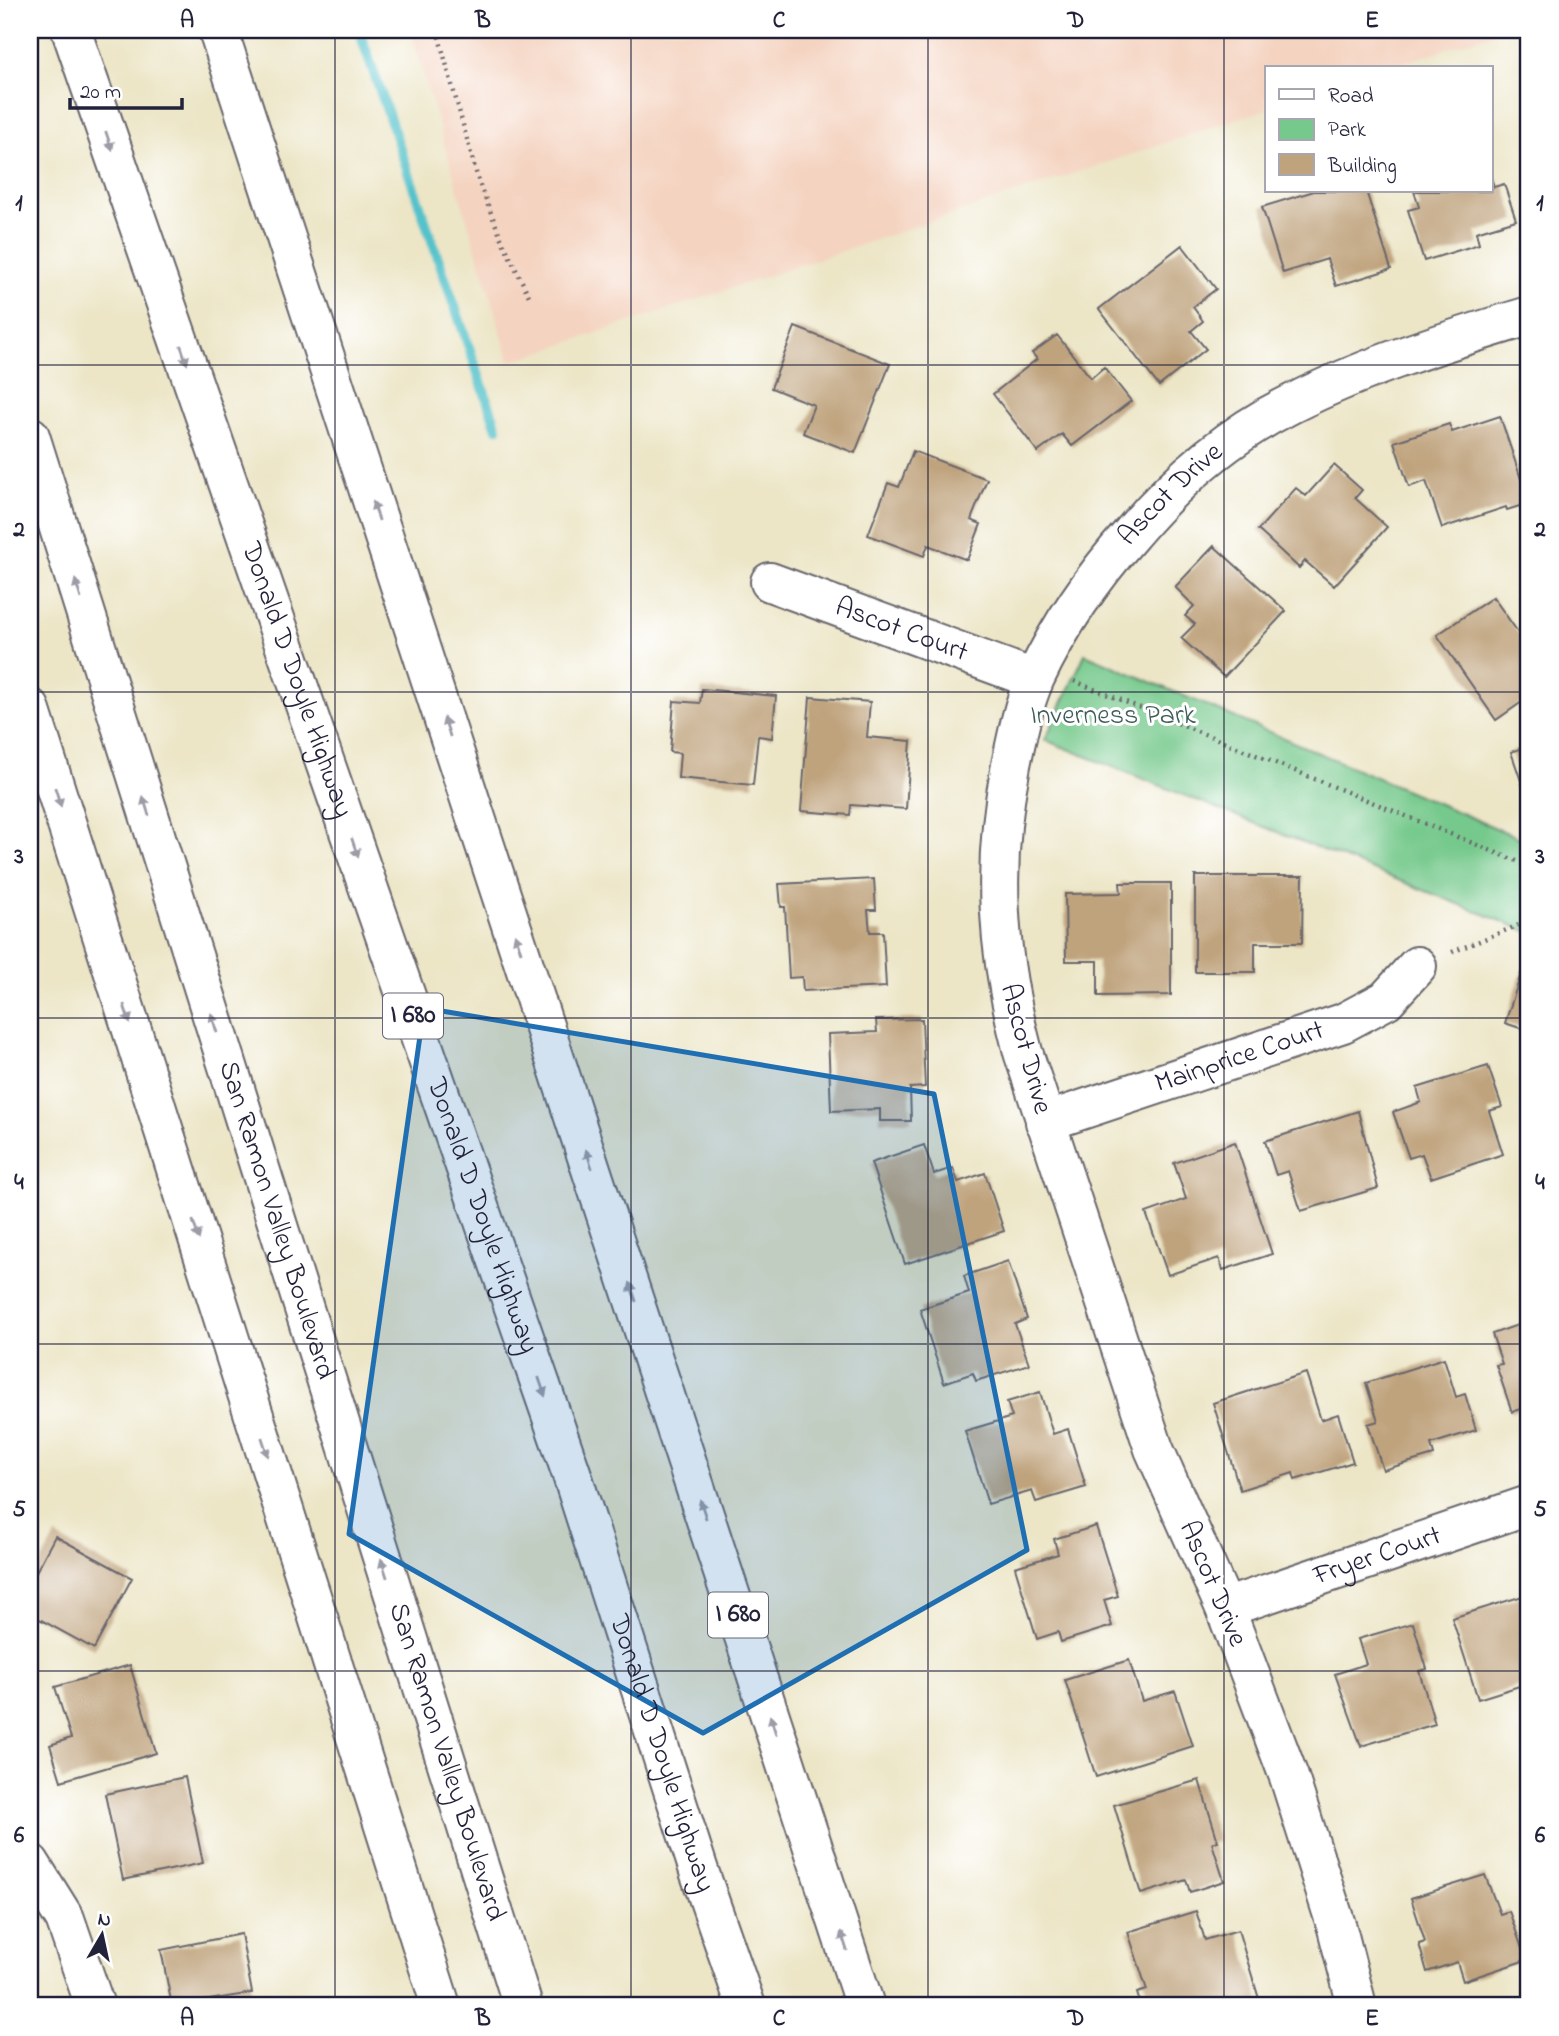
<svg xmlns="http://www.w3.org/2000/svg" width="1559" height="2036" font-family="'Indie Flower',sans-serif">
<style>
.built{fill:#f4d3c0}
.green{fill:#76c98c;stroke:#4c7664;stroke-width:2}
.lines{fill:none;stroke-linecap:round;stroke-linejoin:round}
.stream{stroke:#54c2cb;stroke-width:10}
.building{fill:#bfa37d}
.minor-casing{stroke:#69666c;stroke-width:42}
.major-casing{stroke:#69666c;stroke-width:42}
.highway-casing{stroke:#69666c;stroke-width:42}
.path{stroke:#69666c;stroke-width:4.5;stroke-dasharray:2 5;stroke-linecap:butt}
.minor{stroke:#fff;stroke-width:38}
.major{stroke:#fff;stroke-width:38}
.highway{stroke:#fff;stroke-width:38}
.oneway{fill:#9c9ca7}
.marked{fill:#1f6fb2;fill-opacity:0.2;stroke:#1f6fb2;stroke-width:5;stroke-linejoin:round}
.grid{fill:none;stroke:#22223b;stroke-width:2;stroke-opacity:0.55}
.labels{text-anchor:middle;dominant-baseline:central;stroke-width:6;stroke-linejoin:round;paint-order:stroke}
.shield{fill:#fff;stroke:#646476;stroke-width:2}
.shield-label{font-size:26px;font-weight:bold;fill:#22223b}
.street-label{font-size:28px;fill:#22223b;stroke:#fff}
.park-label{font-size:28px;fill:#3f5c57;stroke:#fff}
.neatline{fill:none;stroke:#22223b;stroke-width:2.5}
.grid-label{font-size:23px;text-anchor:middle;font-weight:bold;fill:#22223b}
</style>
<rect width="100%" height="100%" fill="#fff"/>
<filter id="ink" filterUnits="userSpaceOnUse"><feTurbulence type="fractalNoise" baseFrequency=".0143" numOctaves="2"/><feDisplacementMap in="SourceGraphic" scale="14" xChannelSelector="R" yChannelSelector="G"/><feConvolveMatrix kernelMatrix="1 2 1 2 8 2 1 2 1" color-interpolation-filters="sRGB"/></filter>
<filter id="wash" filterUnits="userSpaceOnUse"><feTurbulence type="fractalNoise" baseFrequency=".00686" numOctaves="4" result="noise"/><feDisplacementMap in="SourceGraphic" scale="28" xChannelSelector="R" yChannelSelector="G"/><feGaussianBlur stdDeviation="1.57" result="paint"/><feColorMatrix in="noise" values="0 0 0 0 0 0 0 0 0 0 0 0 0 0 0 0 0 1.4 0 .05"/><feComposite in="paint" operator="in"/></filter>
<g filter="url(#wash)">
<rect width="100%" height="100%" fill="#ece5c6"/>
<path class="built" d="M410 30H1502L1388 68H1267V109L510 362Z"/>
<path class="green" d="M1085 654 1529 842V932L1045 740Z"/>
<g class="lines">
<path class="stream" d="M359 30 497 428"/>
</g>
<g id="blocks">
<path class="building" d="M1491 177 1494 187 1504 184 1516 220 1476 232 1479 244 1424 261 1408 210 1419 207 1414 191H1491Z
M1314 191H1366L1391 269 1336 286 1327 259 1283 273 1262 207Z
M1182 245 1216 289 1193 307 1203 321 1191 331 1206 349 1159 386 1099 309Z
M795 327 890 364 855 453 803 433 814 405 771 388Z
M1057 335 1091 378 1104 367 1131 401 1072 446 1062 434 1038 452 993 394 1037 359 1032 353Z
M1500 416 1529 503 1507 510 1506 507 1442 528 1426 481 1409 487 1394 442 1449 424 1452 432Z
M913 451 987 479 971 520 981 524 967 560 928 545 924 556 868 535 888 483 899 487Z
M1334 465 1362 490 1355 498 1387 527 1334 586 1305 561 1299 568 1258 530 1296 488 1306 496Z
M1214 546 1286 611 1224 677 1181 638 1195 624 1185 616 1194 606 1175 587Z
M1493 597 1520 635 1529 628V697L1496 720 1437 635Z
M702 689 776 696 772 738 758 736 753 785 678 778 680 753 670 752 674 701 700 703Z
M810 697 870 702 867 737 911 741 906 809 851 805 850 815 801 811Z
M1529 746V804L1511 752Z
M1195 876H1303L1302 943H1255V972H1195Z
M874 879 876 910H868L870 932H883L886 987 803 991 802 977 789 978 785 907H781L779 884Z
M1120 883H1171V995L1098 996V961H1066L1065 894 1121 893Z
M1523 968 1529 970V1031L1505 1023Z
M922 1019 925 1087 910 1088 911 1121H880V1109L831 1111 828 1034 877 1032 876 1020Z
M1488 1066 1502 1107 1489 1111 1503 1154 1431 1178 1422 1154 1409 1158 1393 1112 1421 1102 1417 1088Z
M1358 1111 1378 1188 1301 1211 1288 1171 1276 1175 1265 1141Z
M1235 1142 1272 1254 1223 1270 1219 1258 1168 1275 1146 1213 1186 1199 1174 1163Z
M924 1145 934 1174 953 1168 958 1182 985 1173 1004 1231 905 1264 871 1163Z
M1008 1261 1027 1319 1015 1324 1029 1364 976 1381 973 1373 944 1383 920 1309 969 1293 964 1276Z
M1529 1321V1406L1512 1412 1496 1365 1502 1364 1492 1334Z
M1444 1358 1456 1397 1465 1394 1476 1430 1431 1444 1434 1455 1383 1470 1368 1424 1378 1421 1366 1383Z
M1306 1373 1321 1420 1338 1414 1353 1462 1295 1480 1293 1473 1240 1490 1213 1403Z
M1040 1392 1053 1434 1068 1429 1086 1487 1036 1502 1032 1491 988 1504 965 1431 1012 1417 1007 1402Z
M1096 1526 1118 1596 1104 1600 1112 1626 1061 1642 1058 1632 1037 1639 1015 1567 1058 1554 1054 1539Z
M55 1536 132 1578 94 1649 30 1614V1583Z
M1529 1594V1683L1478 1699 1452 1618Z
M1413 1623 1427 1669 1419 1671 1435 1724 1361 1746 1335 1674 1366 1664 1358 1639Z
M1129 1660 1142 1701 1175 1691 1193 1746 1096 1777 1065 1680Z
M130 1665 156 1753 61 1781 50 1745 71 1738 55 1687Z
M185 1777 203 1863 123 1880 105 1794Z
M1199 1780 1218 1841 1212 1843 1224 1881 1190 1892 1186 1880 1141 1894 1114 1805Z
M1485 1875 1500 1914 1509 1911 1526 1960 1463 1981 1457 1962 1427 1972 1419 1944 1425 1942 1411 1898Z
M1196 1911 1205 1940 1238 1930 1260 2002 1247 2006H1141L1137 1993 1147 1990 1128 1932Z
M241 1934 252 1993 172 2006 161 1950Z"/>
</g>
</g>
<g filter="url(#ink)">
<use href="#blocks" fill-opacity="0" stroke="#69666c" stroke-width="2"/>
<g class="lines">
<defs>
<g id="minor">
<path id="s1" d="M770 582 1034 679"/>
<path id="s2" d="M1045 1122 1343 1023 1386 1000 1417 966"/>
<path id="s3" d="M1225 1608 1529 1505"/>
<path d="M30 1863 65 1919 95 2006"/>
<path id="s4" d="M1357 2006 1337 1928 1289 1777 1225 1608 1154 1449 1023 1052C997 953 991 866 1011 765 1017 736 1023 705 1035 678 1060 625 1093 577 1132 533 1176 481 1230 434 1291 404 1366 366 1449 340 1529 316"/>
</g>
<g id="major">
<path id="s5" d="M30 436 523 2006"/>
<path d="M30 708 441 2006"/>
</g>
<g id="highway">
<path id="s6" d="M71 30 572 1475 699 1871 746 2006"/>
<path d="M218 30 865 2006"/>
</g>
</defs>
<use href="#minor" class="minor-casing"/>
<use href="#major" class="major-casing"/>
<use href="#highway" class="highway-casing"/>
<path class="path" d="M437 30 479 183 501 238 529 296
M1074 681 1529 866
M1452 952 1529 921"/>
<use href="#minor" class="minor"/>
<use href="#major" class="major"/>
<use href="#highway" class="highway"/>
</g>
<defs><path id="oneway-solid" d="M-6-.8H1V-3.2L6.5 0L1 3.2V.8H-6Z" transform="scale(1.75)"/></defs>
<g class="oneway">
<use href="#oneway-solid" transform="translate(109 141) rotate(71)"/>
<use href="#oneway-solid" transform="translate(184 355) rotate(71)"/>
<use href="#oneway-solid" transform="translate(376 511) rotate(-108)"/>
<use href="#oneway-solid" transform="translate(78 589) rotate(-107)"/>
<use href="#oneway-solid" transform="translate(447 727) rotate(-108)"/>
<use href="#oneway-solid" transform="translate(58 797) rotate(72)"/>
<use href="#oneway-solid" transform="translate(146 806) rotate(-107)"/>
<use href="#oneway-solid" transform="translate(355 848) rotate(71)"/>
<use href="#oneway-solid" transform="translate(518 943) rotate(-108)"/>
<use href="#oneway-solid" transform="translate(127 1014) rotate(72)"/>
<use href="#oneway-solid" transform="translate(214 1023) rotate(-107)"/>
<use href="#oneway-solid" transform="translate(589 1159) rotate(-108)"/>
<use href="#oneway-solid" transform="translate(196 1230) rotate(72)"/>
<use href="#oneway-solid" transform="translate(633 1292) rotate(-108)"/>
<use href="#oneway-solid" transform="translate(542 1387) rotate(71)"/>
<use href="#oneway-solid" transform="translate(265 1447) rotate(72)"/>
<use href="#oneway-solid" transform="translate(703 1509) rotate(-108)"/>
<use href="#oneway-solid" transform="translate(384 1568) rotate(-108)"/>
<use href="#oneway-solid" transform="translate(773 1725) rotate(-108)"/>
<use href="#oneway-solid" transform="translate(844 1941) rotate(-108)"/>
</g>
</g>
<path class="marked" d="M424 1008 934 1094 1027 1550 703 1733 349 1534Z"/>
<path class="grid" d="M335 30V2006M631 30V2006M928 30V2006M1224 30V2006M30 365H1529M30 692H1529M30 1018H1529M30 1344H1529M30 1671H1529"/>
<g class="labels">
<g class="shield">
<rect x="383" y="993.5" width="60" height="45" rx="5"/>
<rect x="708" y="1592.5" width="60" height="45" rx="5"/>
</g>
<g class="shield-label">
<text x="413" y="1016">I 680</text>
<text x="738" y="1615">I 680</text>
</g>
<g class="street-label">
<text stroke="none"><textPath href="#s4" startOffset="1622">Ascot Drive</textPath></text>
<text stroke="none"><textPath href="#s1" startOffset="140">Ascot Court</textPath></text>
<text stroke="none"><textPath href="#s6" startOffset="688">Donald D Doyle Highway</textPath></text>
<text transform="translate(1025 1049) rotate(75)">Ascot Drive</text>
<text stroke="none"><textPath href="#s2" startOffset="205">Mainprice Court</textPath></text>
<text stroke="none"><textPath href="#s6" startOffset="1255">Donald D Doyle Highway</textPath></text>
<text stroke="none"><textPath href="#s5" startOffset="822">San Ramon Valley Boulevard</textPath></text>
<text stroke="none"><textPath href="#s3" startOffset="161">Fryer Court</textPath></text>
<text transform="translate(1212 1584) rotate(67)">Ascot Drive</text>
<text stroke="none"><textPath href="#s6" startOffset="1822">Donald D Doyle Highway</textPath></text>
<text stroke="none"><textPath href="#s5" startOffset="1390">San Ramon Valley Boulevard</textPath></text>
</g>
<g class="park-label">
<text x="1113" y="716">Inverness Park</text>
</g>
</g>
<rect width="1559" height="2036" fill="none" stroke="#fff" stroke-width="77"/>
<rect x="1265" y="66" width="228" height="126" fill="#ffffff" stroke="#a7a7b1" stroke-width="2"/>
<rect x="1279" y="89" width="35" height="10" fill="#ffffff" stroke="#a7a7b1" stroke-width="2"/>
<text x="1328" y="102" font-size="21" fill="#22223b">Road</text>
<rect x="1279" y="119" width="35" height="21" fill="#76c98c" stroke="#a7a7b1" stroke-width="2"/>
<text x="1328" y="136" font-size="21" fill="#22223b">Park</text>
<rect x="1279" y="154" width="35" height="21" fill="#bfa37d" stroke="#a7a7b1" stroke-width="2"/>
<text x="1328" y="172" font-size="21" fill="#22223b">Building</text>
<g transform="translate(102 1935) rotate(9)" stroke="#ffffff" stroke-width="5" paint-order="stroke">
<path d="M0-5L12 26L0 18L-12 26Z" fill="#22223b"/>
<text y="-10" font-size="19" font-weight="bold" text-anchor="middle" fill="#22223b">N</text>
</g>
<path d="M70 98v10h112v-10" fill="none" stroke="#22223b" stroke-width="3.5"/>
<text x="80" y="98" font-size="21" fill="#22223b" stroke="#ffffff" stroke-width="5" paint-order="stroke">20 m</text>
<rect x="38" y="38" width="1482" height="1959" class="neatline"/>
<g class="grid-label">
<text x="187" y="27">A</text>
<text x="483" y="27">B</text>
<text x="779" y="27">C</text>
<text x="1076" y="27">D</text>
<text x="1372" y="27">E</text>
<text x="19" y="210">1</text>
<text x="1540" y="210">1</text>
<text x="19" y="536">2</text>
<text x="1540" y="536">2</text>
<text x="19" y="863">3</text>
<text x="1540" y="863">3</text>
<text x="19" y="1189">4</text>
<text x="1540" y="1189">4</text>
<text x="19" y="1516">5</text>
<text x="1540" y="1516">5</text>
<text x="19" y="1842">6</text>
<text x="1540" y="1842">6</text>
<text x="187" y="2025">A</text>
<text x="483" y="2025">B</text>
<text x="779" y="2025">C</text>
<text x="1076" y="2025">D</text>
<text x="1372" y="2025">E</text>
</g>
</svg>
